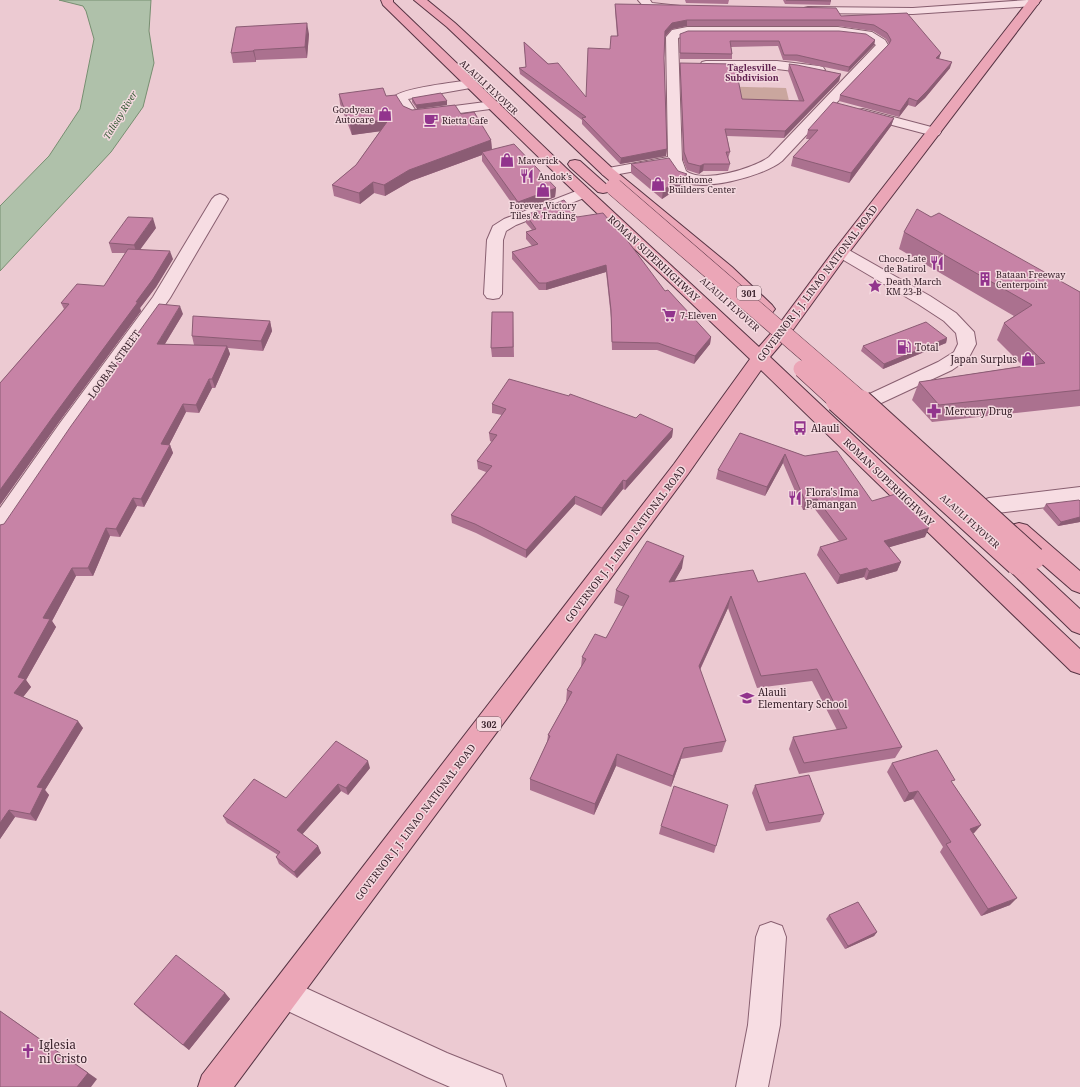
<svg xmlns="http://www.w3.org/2000/svg" width="1080" height="1087" font-family="'Noto Serif',serif">
<style>
.green{fill:#caa69e}
.water{fill:#afc1aa;stroke:#778f71}
.lines{fill:none;stroke-linecap:round;stroke-linejoin:round}
.minor-casing{stroke:#885f70;stroke-width:2}
.major-casing{stroke:#563343;stroke-width:2}
.minor{fill:#f7dde3;fill-rule:evenodd}
.major{fill:#eba6b7;fill-rule:evenodd}
.major-bridge-far1-casing{stroke:#563343;stroke-width:18;stroke-linecap:butt}
.major-bridge-casing{stroke:#563343;stroke-width:24;stroke-linecap:butt}
.major-bridge-far1{stroke:#eba6b7;stroke-width:17}
.major-bridge{stroke:#eba6b7;stroke-width:22}
.wall{fill:#ab718f}
.shaded-wall{fill:#8b5c74}
.building{fill:#c783a6;stroke:#8b5c74}
.labels{text-anchor:middle;dominant-baseline:central;stroke-width:3;stroke-linejoin:round;paint-order:stroke}
.far-neighbourhood-label{font-size:9px;font-weight:bold;fill:#632452;stroke:#f4d9df}
.far-street-label{font-size:9px;fill:#39222c;stroke:#f4d9df}
.far-poi-label{font-size:9px;fill:#39222c;stroke:#f4d9df;text-anchor:start}
.far-water-label{font-size:9px;font-style:italic;fill:#325832;stroke:#f4d9df}
.shield{fill:#f4d9df;stroke:#715962;stroke-width:1}
.shield-label{font-size:9px;font-weight:bold;fill:#39222c}
.street-label{font-size:10px;fill:#39222c;stroke:#f4d9df}
.poi-label{font-size:10px;fill:#39222c;stroke:#f4d9df;text-anchor:start}
.near-poi-label{font-size:12px;fill:#39222c;stroke:#f4d9df;text-anchor:start}
</style>
<rect width="100%" height="100%" fill="#eccad2"/>
<path class="green" d="M712 86 786 88 790 105 714 103Z"/>
<path class="water" d="M59 0H151L149 31 154 63 143 107 111 152 0 271V206L49 156 80 109 94 39 86 11 83 6Z"/>
<g class="lines">
<defs>
<path id="minor" d="M638 0H650L652 3 680 6 682 8 680 10 676 11 649 9 645 8Z
M1027 0 1037 1 1039 3 1037 5 1033 6 913 14 808 13 804 12 802 10 804 8 808 7 913 8Z
M687 27H838L872 32 885 40 888 45 884 52 782 161C764 176 697 195 677 178 673 175 671 170 669 165L608 176 603 175 601 172 603 169 668 157 666 37 672 30ZM687 35H838L865 38 876 45 769 157C754 168 703 184 686 171L682 160 678 38Z
M706 61H777L819 66 823 67 825 70 823 73 819 74 777 69 702 68 700 65 702 62Z
M471 80 476 81 477 84 476 87 408 99 416 111 493 101 498 102 500 105 498 108 414 119 405 116 394 97C401 88 457 82 471 80Z
M863 109 939 129 941 132 939 135 934 136 858 116 856 113 858 110Z
M584 188 589 190 592 193 589 196 516 225 506 231 503 240 502 294 499 298 493 299 487 298 484 294 487 240 493 226 504 219Z
M220 194 225 196 228 199 170 298 74 433 8 531 0 533V508L60 423 153 297 212 199 215 196Z
M841 247 847 249 930 296 956 313 974 332 976 344 968 359 952 370 877 405 870 407 863 405 860 401 863 397 938 362 954 352 958 344 956 333 944 321 918 304 835 255 833 252 835 249Z
M1080 487V503L989 514 981 511 978 506 981 501 989 498Z
M771 922 782 926 786 937 780 1025 768 1087H736L748 1025 756 937 760 926Z
M286 979 447 1053 502 1075 506 1087H450L427 1077 275 1005 271 994 275 983Z"/>
<path id="major" d="M381 0H393V2L567 169 759 347 780 323 835 249 1029 0H1041L847 255 792 331 770 357 1080 649V674L1071 671 761 370 688 474 234 1087H198L202 1075 674 464 750 359 557 175 383 5Z
M414 0H427L455 23 613 169 732 267 772 305 775 309 772 313 766 314 760 313 720 275 603 175 447 27Z
M575 160 580 161 608 186 610 189 608 192 603 193 598 192 570 167 568 164 570 161Z
M1019 523 1027 525 1080 571V593L1072 590 1011 537 1008 531 1011 525Z
M1017 555 1025 558 1080 609V634L1072 631 1009 570 1006 564 1009 558Z"/>
</defs>
<use href="#minor" class="minor-casing"/>
<use href="#major" class="major-casing"/>
<use href="#minor" class="minor"/>
<use href="#major" class="major"/>
<defs>
<path id="major-bridge-far1" d="M614 187 863 402
M802 369 838 402"/>
<path id="major-bridge" d="M837 401 1017 564
M861 401 1034 558"/>
</defs>
<use href="#major-bridge-far1" class="major-bridge-far1-casing"/>
<use href="#major-bridge" class="major-bridge-casing"/>
<use href="#major-bridge-far1" class="major-bridge-far1"/>
<use href="#major-bridge" class="major-bridge"/>
</g>
<path class="wall" d="M685 0H729L728 4 686 3Z
M783 0H830L831 1 830 5 785 4Z
M615 4 841 16 907 13 939 59 950 68 925 98 915 107 908 105 899 117 839 101 840 95 889 44 886 39 873 31 838 26H687L672 29 665 37 664 58 667 149 666 156 620 164 582 124V120L520 74 519 68 526 67 524 42 586 97 617 36 615 10Z
M309 34 307 58 256 60V62L233 63 231 53Z
M680 34 875 40 874 45 848 72 796 61 783 60 778 46 731 47 732 54V59H680Z
M680 63 742 99 799 101 788 71 789 64 841 74 839 81 784 138 727 136 730 152 728 159 730 164 728 171H703L699 174 687 170 683 160 680 70Z
M339 94 386 96 403 106 412 110 461 114 491 140 492 150 556 188 555 197 518 212 482 161V155L411 181 385 196 374 193 360 204 334 196 332 185 356 165 380 131 352 135 340 104Z
M412 98 447 101V105L417 109 412 102Z
M894 118 891 126 849 183 791 166 793 157 810 139H806L808 130Z
M631 164 678 171 686 183 662 199 631 173Z
M526 215 577 217 665 291 711 337 710 344 694 364 657 350H612L611 318 606 272 546 290H539L512 259V252L532 246 526 239V232L532 230 526 223Z
M931 217 1080 292V406L932 422 912 400 919 382 1023 366 997 340 1004 323 1014 316 899 249 904 232Z
M156 228 140 249 173 259 156 287 140 308 141 311 59 422 0 505V383L64 309 61 303 104 286 125 253H112L109 243Z
M513 312 514 357H492L491 348Z
M183 314 165 344 194 345 192 336 270 321 272 331 263 351 228 348 230 354 215 388H212L199 413 186 412 169 445H170L173 453 144 507 137 506 120 537 110 536 93 576H76L52 621 56 627 26 680 31 687 23 697 83 728 45 790 49 795 36 821 15 817 0 839V525L4 524Z
M947 338 946 343 883 369 861 351 863 346Z
M492 404 636 418 673 429 672 437 625 490 623 489 601 516 575 504 526 558 476 533 452 523 451 515 486 472 478 469 477 461 492 442 490 441 489 433 502 415 492 413Z
M740 433 805 456 925 537 889 547 901 562 897 571 866 580 864 577 837 584 817 555 820 547 839 541 814 508 803 510 783 463 765 496 716 479 718 470Z
M1080 501V522L1058 526 1043 509 1046 504Z
M682 568 674 581 758 582 902 747 895 758 799 774 789 749 793 737 837 730 812 681 757 688 728 608 700 670 726 741 722 752 681 759 671 787 616 766 594 815 530 790V779L547 742 548 735 566 702 567 690 581 667 582 657 606 638 624 607 614 603 616 590Z
M892 763 953 784 981 825 974 833H973L1010 905 981 916 940 852 943 847 913 799 904 802 887 772Z
M370 768 348 795 341 791 302 834 318 846 321 853 297 878 279 864 276 857 278 855 227 823 223 816 286 798Z
M755 785 824 814 820 822 766 831 752 793Z
M661 826 716 846 714 853 659 834Z
M829 915 877 932 874 936 845 949 826 919Z
M225 993 230 999 189 1050 141 1011 134 1004Z"/>
<path class="shaded-wall" d="M687 20V26L672 29 664 37 665 31 672 23Z
M307 23 309 34 307 58 305 47Z
M875 40 874 45 848 72 849 67Z
M254 50 256 60V62L253 51Z
M941 53 939 59 936 58Z
M952 62 950 68 925 98 915 107 917 101Z
M841 74 839 81 784 138 785 131Z
M909 98 908 105 899 117 900 111Z
M447 101V105L417 109 416 105Z
M894 118 891 126 849 183 851 173Z
M389 119 390 130 352 135 350 125Z
M491 140 492 151 482 152V155L411 181 385 196 384 185 409 170Z
M667 149 666 156 620 164 621 158Z
M704 164 703 171 699 174 700 166Z
M687 174 686 183 662 199 663 190Z
M373 182 374 193 360 204 359 193Z
M556 188 555 197 518 212V202Z
M153 218 156 228 137 254 134 245Z
M170 251 173 259 156 287 140 308 141 311 59 422 0 505V490L136 302Z
M606 265V272L546 290V283Z
M180 306 183 314 160 352 157 344Z
M270 321 272 331 263 351 261 341Z
M711 337 710 344 694 364 695 356Z
M947 338 946 343 883 369 884 364Z
M227 346 230 354 215 388 212 379Z
M209 379 212 388 199 413 196 405Z
M183 404 186 412 165 453 161 444Z
M673 429 672 437 625 490 626 481Z
M170 445 173 453 144 507 141 499Z
M785 454 783 463 765 496 767 487Z
M623 480V489L601 516 602 508Z
M575 496V504L526 558V550Z
M133 498 137 506 120 537 116 529Z
M817 499 814 508 803 510 805 501Z
M1080 517V522L1058 526 1061 522Z
M106 528 110 536 93 576 88 568Z
M929 528 925 537 880 550 884 541Z
M684 556 682 568 667 595 669 582Z
M901 562 897 571 866 580 869 571Z
M72 568 76 576 52 621 56 627 26 680 31 687 20 701 14 693 18 677 43 618Z
M867 568 864 577 837 584 840 575Z
M731 596 728 608 696 678 699 666Z
M78 721 83 728 45 790 49 795 36 821 30 814 37 787Z
M684 748 681 759 671 787 673 776Z
M617 754 616 766 594 815 595 804Z
M368 761 370 768 348 795 346 788Z
M338 784 341 791 300 837 297 830Z
M918 791 913 799 904 802 909 793Z
M9 810 15 817 0 839V823Z
M981 825 974 833 964 837 970 829Z
M318 846 321 853 297 878 294 872Z
M1017 898 1010 905 981 916 988 909Z
M877 932 874 936 845 949 848 946Z
M225 993 230 999 189 1050 183 1045Z
M0 1011 97 1079 91 1087H77Z"/>
<path class="building" d="M786 0H830L831 1Z
M615 4 836 8 841 16 907 13 941 53 936 58 952 62 927 91 917 101 909 98 900 111 840 95 889 44 891 40 887 33 874 25 839 20H687L672 23 665 31 664 58 667 149 621 158 582 118 586 117 519 68 526 67 524 42 548 64 558 63 586 97 588 48 610 49 611 36H618Z
M307 23 305 47 254 50 253 51 231 53 236 27Z
M688 31H839L866 34 875 40 849 67 797 55H784L779 41H730L732 54 680 53V34Z
M680 63 735 64 742 99 804 101 789 64 797 65 841 74 785 131 725 129 730 152H726L730 164H704L700 166 688 163 684 152Z
M383 88 386 96 396 95 403 106 412 110 455 105 461 114 474 112 491 140 409 170 384 185 373 182 359 193 332 185 356 165 389 119 350 125 339 94Z
M441 93 447 101 416 105 412 98Z
M833 102 894 118 851 173 793 157 818 130H808Z
M514 144 556 188 518 202 482 152Z
M669 158 678 171 687 174 663 190 631 164Z
M564 200 577 217 603 213 619 232H621L665 291 668 290 711 337 695 356 658 343 612 342 611 310 606 265 546 283H539L512 252 538 244 526 232 536 229 526 215Z
M917 209 931 217 939 213 1080 292V390L939 405 919 382 1045 363 1004 323 1032 305 904 232Z
M128 217 153 218 134 245 109 243Z
M128 249 170 251 153 279 136 302H138L55 414 0 490V383L69 304 61 303 77 284 104 286Z
M159 304 180 306 157 344 227 346 212 379H209L196 405 183 404 161 444 170 445 141 499 133 498 116 529 106 528 88 568H72L43 618 50 619 18 677 25 679 14 693 78 721 37 787 43 788 30 814 9 810 0 823V525L4 524 71 426Z
M492 312H513V347L491 348Z
M193 316 270 321 261 341 192 336Z
M926 322 947 338 884 364 863 346Z
M509 379 569 396 570 394 636 418 640 414 673 429 626 481 623 480 602 508 575 496 526 550 475 524 451 515 492 466 477 461 497 435 489 433 506 409 492 404Z
M740 433 805 456 837 451 872 501 899 493 929 528 884 541 901 562 869 571 867 568 840 575 820 547 847 539 817 499 805 501 785 454 767 487 718 470Z
M1079 500 1080 501V517L1061 522 1046 504Z
M647 541 684 556 669 582 753 570 758 582 805 573 902 747 804 763 793 737 847 728 817 669 761 676 731 596 699 666 726 741 684 748 673 776 617 754 595 804 530 779 550 736 548 735 572 692 567 690 586 659 582 657 595 634 606 638 629 596 616 590Z
M336 741 368 761 346 788 338 784 297 830 318 846 294 872 276 857 280 852 223 816 254 779 286 798Z
M937 750 955 780 951 781 981 825 970 829 1017 898 988 909 946 844 951 842 918 791 909 793 892 763Z
M809 775 824 814 769 823 755 785Z
M674 786 728 805 716 846 661 826Z
M858 902 877 932 848 946 829 915Z
M176 955 225 993 183 1045 134 1004Z
M0 1011 88 1073 77 1087H0Z"/>
<defs>
<symbol id="shop-bare" viewBox="-9 -9 18 18"><path d="M-5-2.5h2.3a2.7 3.5 0 0 1 5.4 0H5L5.5 6h-11ZM-1.5-2.5h3a1.5 2.3 0 0 0-3 0Z" fill="#92348d" stroke="#f4d9df" stroke-width="2.5" paint-order="stroke"/></symbol>
<symbol id="cafe-bare" viewBox="-9 -9 18 18"><path d="M-5.5-4.5H6V0H3Q3 3.5 0 3.5H-2.5Q-5.5 3.5-5.5 0ZM3-3.2v2h1.7v-2ZM-6 4.5H4V6H-6Z" fill="#92348d" stroke="#f4d9df" stroke-width="2.5" paint-order="stroke"/></symbol>
<symbol id="restaurant-bare" viewBox="-9 -9 18 18"><path d="M-5-6h1v4h1v-4h1v4h1v-4h1v5L-1.5 .5V6h-2V.5L-5-1ZM5-6V6H3V1.5H1.5Q1.5-4 5-6Z" fill="#92348d" stroke="#f4d9df" stroke-width="2.5" paint-order="stroke"/></symbol>
<symbol id="building-bare" viewBox="-9 -9 18 18"><path d="M-4-6H4V6H1V3H-1V6H-4ZM-2.5-4.3h1.7v1.8h-1.7ZM.8-4.3h1.7v1.8H.8ZM-2.5-1h1.7V.8h-1.7ZM.8-1h1.7V.8H.8Z" fill="#92348d" stroke="#f4d9df" stroke-width="2.5" paint-order="stroke"/></symbol>
<symbol id="sight-bare" viewBox="-9 -9 18 18"><path d="M0-6L1.8-2.2L6-1.7L2.9 1.2L3.7 5.4L0 3.3L-3.7 5.4L-2.9 1.2L-6-1.7L-1.8-2.2Z" fill="#92348d" stroke="#f4d9df" stroke-width="2.5" paint-order="stroke"/></symbol>
<symbol id="supermarket-bare" viewBox="-9 -9 18 18"><path d="M-6-5.5h2.5l.6 2H6L4.5 2H-2.5L-4.4-4H-6ZM-1.5 3.2a1.3 1.3 0 1 0 .1 0ZM3 3.2a1.3 1.3 0 1 0 .1 0Z" fill="#92348d" stroke="#f4d9df" stroke-width="2.5" paint-order="stroke"/></symbol>
<symbol id="fuel-bare" viewBox="-9 -9 18 18"><path d="M-5.5-6h7V0h2V4h1.3V-2.5L3-4.5l.8-.8L6-3V5H2.5V1h-1V6h-7ZM-4.2-4.7v3.2H.2V-4.7Z" fill="#92348d" stroke="#f4d9df" stroke-width="2.5" paint-order="stroke"/></symbol>
<symbol id="pharmacy-bare" viewBox="-9 -9 18 18"><path d="M-2-6h4v4h4v4h-4v4h-4v-4h-4v-4h4Z" fill="#92348d" stroke="#f4d9df" stroke-width="2.5" paint-order="stroke"/></symbol>
<symbol id="bus-bare" viewBox="-9 -9 18 18"><path d="M-5-6H5V4H4V6H2V4H-2V6H-4V4H-5ZM-3.5-4V0h7V-4ZM-3.5 1.2v1.5H-2V1.2ZM2 1.2v1.5H3.5V1.2Z" fill="#92348d" stroke="#f4d9df" stroke-width="2.5" paint-order="stroke"/></symbol>
<symbol id="school-bare" viewBox="-9 -9 18 18"><path d="M0-5L7-2L0 1L-7-2ZM-4 1L0 2.5L4 1V4Q0 6-4 4Z" fill="#92348d" stroke="#f4d9df" stroke-width="2.5" paint-order="stroke"/></symbol>
<symbol id="church-bare" viewBox="-9 -9 18 18"><path d="M-1.2-6h2.4v3.5h3.3v2.4h-3.3V6h-2.4V-.1h-3.3v-2.4h3.3Z" fill="#92348d" stroke="#f4d9df" stroke-width="2.5" paint-order="stroke"/></symbol>
</defs>
<g fill-rule="evenodd">
<use href="#shop-bare" x="375" y="104" width="20" height="20"/>
<use href="#cafe-bare" x="421" y="110" width="20" height="20"/>
<use href="#shop-bare" x="497" y="150" width="20" height="20"/>
<use href="#restaurant-bare" x="517" y="166" width="20" height="20"/>
<use href="#shop-bare" x="648" y="174" width="20" height="20"/>
<use href="#shop-bare" x="533" y="180" width="20" height="20"/>
<use href="#restaurant-bare" x="927" y="253" width="20" height="20"/>
<use href="#building-bare" x="975" y="269" width="20" height="20"/>
<use href="#sight-bare" x="865" y="276" width="20" height="20"/>
<use href="#supermarket-bare" x="659" y="305" width="20" height="20"/>
<use href="#fuel-bare" x="894" y="337" width="20" height="20"/>
<use href="#shop-bare" x="1018" y="349" width="20" height="20"/>
<use href="#pharmacy-bare" x="924" y="401" width="20" height="20"/>
<use href="#bus-bare" x="790" y="418" width="20" height="20"/>
<use href="#restaurant-bare" x="785" y="488" width="20" height="20"/>
<use href="#school-bare" x="737" y="688" width="20" height="20"/>
<use href="#church-bare" x="18" y="1041" width="20" height="20"/>
</g>
<g class="labels">
<g class="far-neighbourhood-label">
<text x="752" y="67">Taglesville<tspan x="752" dy="10">Subdivision</tspan></text>
</g>
<g class="far-street-label">
<text transform="translate(489 87) rotate(43)">ALAULI FLYOVER</text>
<text transform="translate(730 304) rotate(42)">ALAULI FLYOVER</text>
<text transform="translate(970 521) rotate(42)">ALAULI FLYOVER</text>
</g>
<g class="far-poi-label">
<text x="374" y="109" text-anchor="end">Goodyear<tspan x="374" dy="10">Autocare</tspan></text>
<text x="442" y="120">Rietta Cafe</text>
<text x="518" y="160">Maverick</text>
<text x="538" y="176">Andok's</text>
<text x="669" y="179">Britthome<tspan x="669" dy="10">Builders Center</tspan></text>
<text x="543" y="205" text-anchor="middle">Forever Victory<tspan x="543" dy="10">Tiles &amp; Trading</tspan></text>
<text x="926" y="258" text-anchor="end">Choco-Late<tspan x="926" dy="10">de Batirol</tspan></text>
<text x="996" y="274">Bataan Freeway<tspan x="996" dy="10">Centerpoint</tspan></text>
<text x="886" y="281">Death March<tspan x="886" dy="10">KM 23-B</tspan></text>
<text x="680" y="315">7-Eleven</text>
</g>
<g class="far-water-label">
<text transform="translate(120 115) rotate(-58)">Talisay River</text>
</g>
<g class="shield">
<rect x="737" y="286" width="24" height="14" rx="3"/>
<rect x="477" y="717" width="24" height="14" rx="3"/>
</g>
<g class="shield-label">
<text x="749" y="293">301</text>
<text x="489" y="724">302</text>
</g>
<g class="street-label">
<text transform="translate(654 258) rotate(43)">ROMAN SUPERHIGHWAY</text>
<text transform="translate(817 283) rotate(-53)">GOVERNOR J. J. LINAO NATIONAL ROAD</text>
<text transform="translate(114 364) rotate(-54)">LOOBAN STREET</text>
<text transform="translate(889 482) rotate(44)">ROMAN SUPERHIGHWAY</text>
<text transform="translate(625 544) rotate(-53)">GOVERNOR J. J. LINAO NATIONAL ROAD</text>
<text transform="translate(415 822) rotate(-53)">GOVERNOR J. J. LINAO NATIONAL ROAD</text>
</g>
<g class="poi-label">
<text x="915" y="347">Total</text>
<text x="1017" y="359" text-anchor="end">Japan Surplus</text>
<text x="945" y="411">Mercury Drug</text>
<text x="811" y="428">Alauli</text>
<text x="806" y="492">Flora's Ima<tspan x="806" dy="12">Pamangan</tspan></text>
<text x="758" y="692">Alauli<tspan x="758" dy="12">Elementary School</tspan></text>
</g>
<g class="near-poi-label">
<text x="39" y="1044">Iglesia<tspan x="39" dy="14">ni Cristo</tspan></text>
</g>
</g>
</svg>
